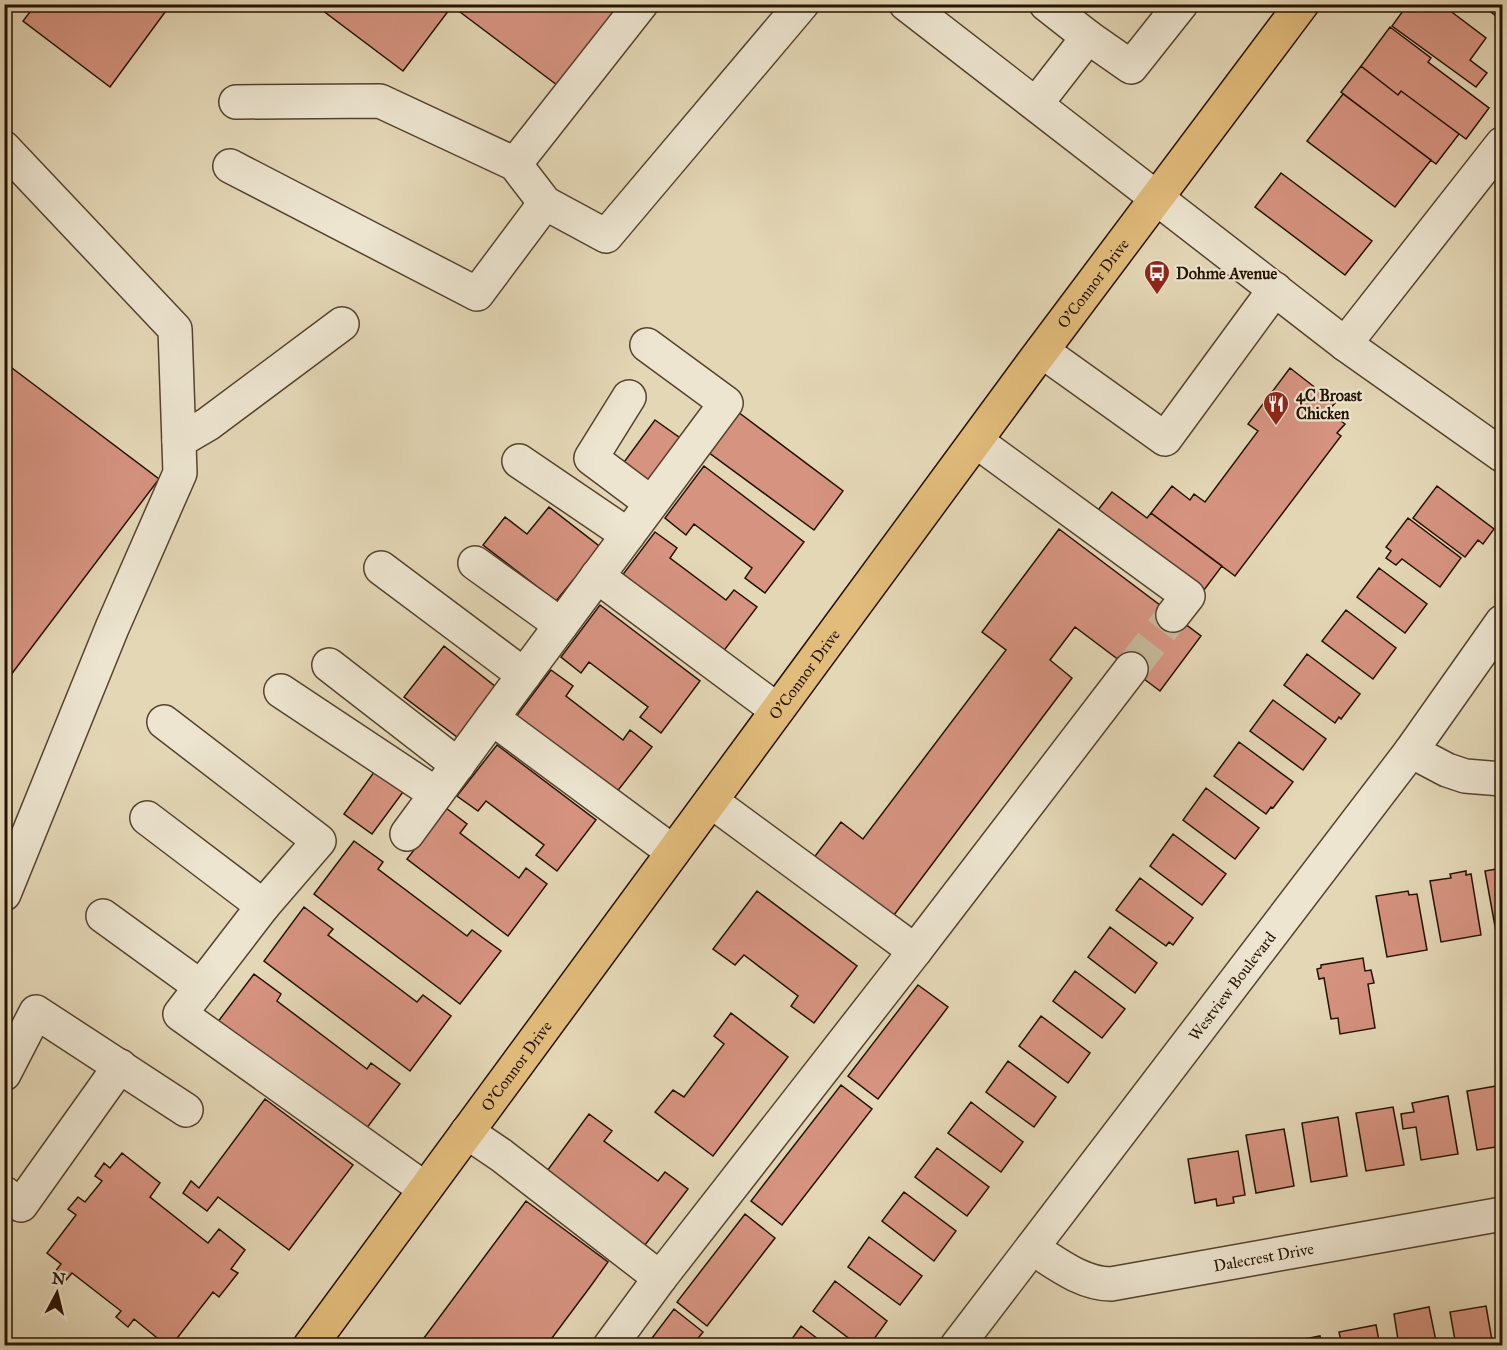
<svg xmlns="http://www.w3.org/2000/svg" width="1507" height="1350" font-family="'IM FELL Great Primer',serif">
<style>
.building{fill:#d69380;stroke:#251200;stroke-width:1.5}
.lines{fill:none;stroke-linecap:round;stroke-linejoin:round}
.minor-tunnel{stroke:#c7b99b;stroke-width:33;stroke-dasharray:33 16;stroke-linecap:butt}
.minor-casing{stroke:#55432e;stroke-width:36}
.major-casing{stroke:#251200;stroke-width:36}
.minor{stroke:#ede5d0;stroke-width:33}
.major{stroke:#e2bc7b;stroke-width:33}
.labels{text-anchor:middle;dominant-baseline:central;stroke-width:4.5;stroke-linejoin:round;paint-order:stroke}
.poi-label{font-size:16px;font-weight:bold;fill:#251200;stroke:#ede5d0;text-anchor:start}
.street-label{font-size:16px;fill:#251200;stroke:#ede5d0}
</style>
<rect width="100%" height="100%" fill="#e4d7b6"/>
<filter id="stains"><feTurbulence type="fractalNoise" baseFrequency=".00333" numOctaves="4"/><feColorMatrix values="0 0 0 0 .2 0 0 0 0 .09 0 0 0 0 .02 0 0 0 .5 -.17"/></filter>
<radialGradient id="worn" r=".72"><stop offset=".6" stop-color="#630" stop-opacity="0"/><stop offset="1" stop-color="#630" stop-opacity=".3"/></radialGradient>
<path class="building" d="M36 4H171L110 87 23 21Z
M314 4H624L561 88 452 6 403 71Z
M1408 4H1441L1486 38 1470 60 1487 73 1476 87 1392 26Z
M1481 4H1502V21Z
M1390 27 1431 58 1428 62 1489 108 1466 139 1401 91 1398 95 1361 66Z
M1361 66 1398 95 1401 91 1459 134 1436 164 1341 92Z
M1343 94 1431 160 1395 207 1307 141Z
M1281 173 1372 241 1345 275 1255 207Z
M4 362 159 479 4 684Z
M1290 368 1335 403 1328 411 1345 424 1337 433 1341 436 1235 576 1151 513 1172 486 1190 500 1194 494 1205 502 1258 431 1248 424Z
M738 412 843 491 814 530 708 452Z
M655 420 683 440 643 493 616 473Z
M704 466 804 542 765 593 745 578 752 568 694 524 686 535 665 518Z
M1437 486 1494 529 1483 544 1478 540 1465 557 1413 518Z
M1112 492 1147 518 1151 513 1222 566 1201 594 1091 519Z
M549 507 603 549 576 583 573 580 556 601 483 545 505 517 527 534Z
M1408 518 1461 558 1440 587 1402 559 1396 565 1386 558 1391 551 1386 547Z
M1059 529 1201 636 1160 691 1075 627 1050 660 1072 678 888 923 809 864 841 822 863 839 1006 650 982 632Z
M655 532 677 548 670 558 726 600 734 590 757 607 716 661 615 585Z
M1379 568 1427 604 1405 633 1357 597Z
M600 605 700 681 661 733 640 717 648 707 589 662 581 673 561 657Z
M1346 610 1396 648 1373 679 1322 641Z
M444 646 496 687 457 737 404 697Z
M1307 654 1360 694 1341 719 1339 717 1335 723 1284 685Z
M551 670 573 686 566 696 623 740 630 730 652 747 612 798 512 722Z
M1273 700 1326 739 1303 770 1250 731Z
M1239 742 1293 782 1273 808 1271 807 1266 814 1214 776Z
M497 745 596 820 557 871 536 855 544 845 486 801 478 811 457 796Z
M377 768 406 788 372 834 344 814Z
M1206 788 1259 828 1235 859 1183 820Z
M446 808 467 824 460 833 519 878 526 868 547 884 508 936 407 859Z
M1173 834 1226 874 1202 905 1150 866Z
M354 841 383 862 378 869 467 936 472 930 501 951 460 1004 314 894Z
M1502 868V931L1496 932 1485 871Z
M1466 871V875L1471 874 1481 935 1441 942 1430 881 1451 878 1450 874Z
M1140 878 1193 918 1173 945 1169 942 1166 946 1116 910Z
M757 891 857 966 814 1023 791 1006 798 996 744 955 735 965 713 949Z
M1408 891 1409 895 1417 894 1427 950 1387 957 1376 896Z
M304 907 333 929 328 935 417 1002 423 995 451 1016 410 1071 264 961Z
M1110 927 1157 963 1135 993 1088 957Z
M1363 958 1365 971 1371 970 1374 983 1368 984 1375 1028 1340 1034 1338 1018 1331 1019 1324 978 1319 979 1317 969 1321 968V965Z
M1075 971 1125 1009 1102 1038 1053 1001Z
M254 974 281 994 277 1001 367 1069 371 1063 400 1084 360 1137 214 1027Z
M918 985 948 1007 878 1099 848 1076Z
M731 1013 788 1057 713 1156 655 1112 673 1090 684 1097 724 1044 714 1036Z
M1041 1016 1090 1053 1068 1083 1019 1046Z
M1008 1061 1056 1097 1034 1127 986 1092Z
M841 1085 872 1109 782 1225 751 1201Z
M1502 1085V1146L1477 1150 1467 1091Z
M1448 1096 1458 1154 1421 1160 1416 1127 1403 1129 1401 1114 1414 1112 1412 1103Z
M265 1099 353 1165 289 1250 218 1197 207 1211 183 1193 191 1181 199 1188Z
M971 1102 1023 1142 1001 1172 948 1133Z
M1393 1107 1404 1165 1366 1171 1356 1113Z
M589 1114 612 1131 604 1141 658 1181 665 1172 688 1189 645 1245 547 1171Z
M1338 1117 1347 1176 1311 1182 1302 1123Z
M1284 1129 1294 1186 1256 1193 1246 1135Z
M937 1148 989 1187 967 1216 915 1177Z
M1238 1151 1245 1195 1233 1197 1234 1203 1217 1206 1216 1199 1195 1203 1188 1159Z
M122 1153 160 1183 150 1197 208 1243 219 1229 245 1250 231 1269 238 1273 219 1297 213 1292 171 1346H167L134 1319 128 1327 116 1317 121 1311 72 1273 66 1280 55 1272 61 1264 47 1253 76 1215 68 1209 78 1197 85 1202 102 1181 95 1176 104 1163 110 1168Z
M904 1192 956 1231 934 1261 882 1221Z
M526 1201 608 1262 590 1287 546 1346H418Z
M745 1214 775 1238 707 1326 677 1302Z
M869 1237 922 1276 900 1305 848 1267Z
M835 1281 887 1321 869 1346H859L813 1311Z
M1486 1306 1493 1346H1456L1450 1312Z
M1429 1307 1437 1346H1399L1394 1314Z
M674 1309 703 1332 692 1346H646Z
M1376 1325 1380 1346H1342L1339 1332Z
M801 1326 827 1346H787Z
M1320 1336 1322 1346H1286L1285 1343Z"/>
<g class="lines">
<path class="minor-tunnel" d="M1131 669 1173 615"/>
<defs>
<g id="minor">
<path d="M906 4 1345 344 1502 455"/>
<path d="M1046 4 1088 37"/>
<path d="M236 102 380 101 515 164 545 203 606 236 802 4"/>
<path d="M1036 104 1088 37 1131 67 1181 4"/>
<path d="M4 148 175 329 180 473 112 628 4 894"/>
<path d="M515 164 641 4"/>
<path d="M230 166 477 294 545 203"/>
<path d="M1345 344 1502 144"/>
<path d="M647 345 726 403 492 718 673 852"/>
<path d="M1042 351 1165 439 1275 289"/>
<path d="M629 397 591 458 651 503"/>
<path d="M179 441 208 424 342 324"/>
<path d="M976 441 1188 596 1173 615"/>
<path d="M519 461 628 535"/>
<path d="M475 563 561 625"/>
<path d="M381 568 524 675"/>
<path d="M597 576 777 710"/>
<path d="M329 665 458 765"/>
<path d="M281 691 436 794"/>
<path d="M164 722 319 841 263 906 180 1014 425 1189"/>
<path d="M1411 751 1447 770 1465 776 1502 779"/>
<path d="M147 818 263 906"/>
<path d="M407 834 492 718"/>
<path d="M103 916 201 987"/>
<path d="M915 951 1131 669"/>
<path d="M4 1074 36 1012 186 1110"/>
<path d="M467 1132 501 1155 660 1278 610 1346"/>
<path d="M4 1193 21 1205 120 1066"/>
<path id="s1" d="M1032 1248C1056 1263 1082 1284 1111 1284L1502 1214"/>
<path d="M660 1278 915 951 711 801"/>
<path id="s2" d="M957 1346 1411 751 1502 622"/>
</g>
<g id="major">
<path id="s3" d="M310 1346 1032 364 1302 4"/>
</g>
</defs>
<use href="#minor" class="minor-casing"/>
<use href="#major" class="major-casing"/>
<use href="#minor" class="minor"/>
<use href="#major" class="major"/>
</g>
<defs>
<symbol id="bus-pin" viewBox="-11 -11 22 30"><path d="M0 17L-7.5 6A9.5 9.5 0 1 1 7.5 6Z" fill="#8f2418" stroke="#ede5d0"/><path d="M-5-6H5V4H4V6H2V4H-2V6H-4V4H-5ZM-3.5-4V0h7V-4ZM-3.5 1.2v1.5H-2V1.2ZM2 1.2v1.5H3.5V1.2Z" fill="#fff"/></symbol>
<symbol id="restaurant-pin" viewBox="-11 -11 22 30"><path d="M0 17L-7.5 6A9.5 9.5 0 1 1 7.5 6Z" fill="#8f2418" stroke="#ede5d0"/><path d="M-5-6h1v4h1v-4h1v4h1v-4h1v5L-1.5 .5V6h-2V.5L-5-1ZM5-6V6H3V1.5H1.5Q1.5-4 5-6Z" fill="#fff"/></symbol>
</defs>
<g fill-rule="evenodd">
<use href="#bus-pin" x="1142" y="258" width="30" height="40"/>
<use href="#restaurant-pin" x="1261" y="389" width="30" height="40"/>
</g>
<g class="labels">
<g class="poi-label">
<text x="1176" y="273">Dohme Avenue</text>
<text x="1296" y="395">4C Broast<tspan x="1296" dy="18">Chicken</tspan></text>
</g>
<g class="street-label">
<text stroke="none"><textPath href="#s3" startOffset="1320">O'Connor Drive</textPath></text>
<text stroke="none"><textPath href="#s3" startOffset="834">O'Connor Drive</textPath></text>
<text stroke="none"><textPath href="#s2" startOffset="453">Westview Boulevard</textPath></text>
<text stroke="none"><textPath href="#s3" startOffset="348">O'Connor Drive</textPath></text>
<text stroke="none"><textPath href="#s1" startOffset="243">Dalecrest Drive</textPath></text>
</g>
</g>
<rect width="1507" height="1350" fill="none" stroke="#e4d7b6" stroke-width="24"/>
<rect x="6" y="6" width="1495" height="1338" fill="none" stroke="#251200" stroke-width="3"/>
<rect x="12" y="12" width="1483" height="1326" fill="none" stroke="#251200" stroke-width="1.5"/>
<g transform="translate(57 1293) rotate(7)" stroke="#ede5d0" stroke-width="4.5" paint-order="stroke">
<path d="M0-4.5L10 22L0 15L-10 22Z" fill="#251200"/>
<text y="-9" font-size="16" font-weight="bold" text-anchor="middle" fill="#251200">N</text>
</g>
<rect width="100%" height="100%" filter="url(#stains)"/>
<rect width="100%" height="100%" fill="url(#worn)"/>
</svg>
